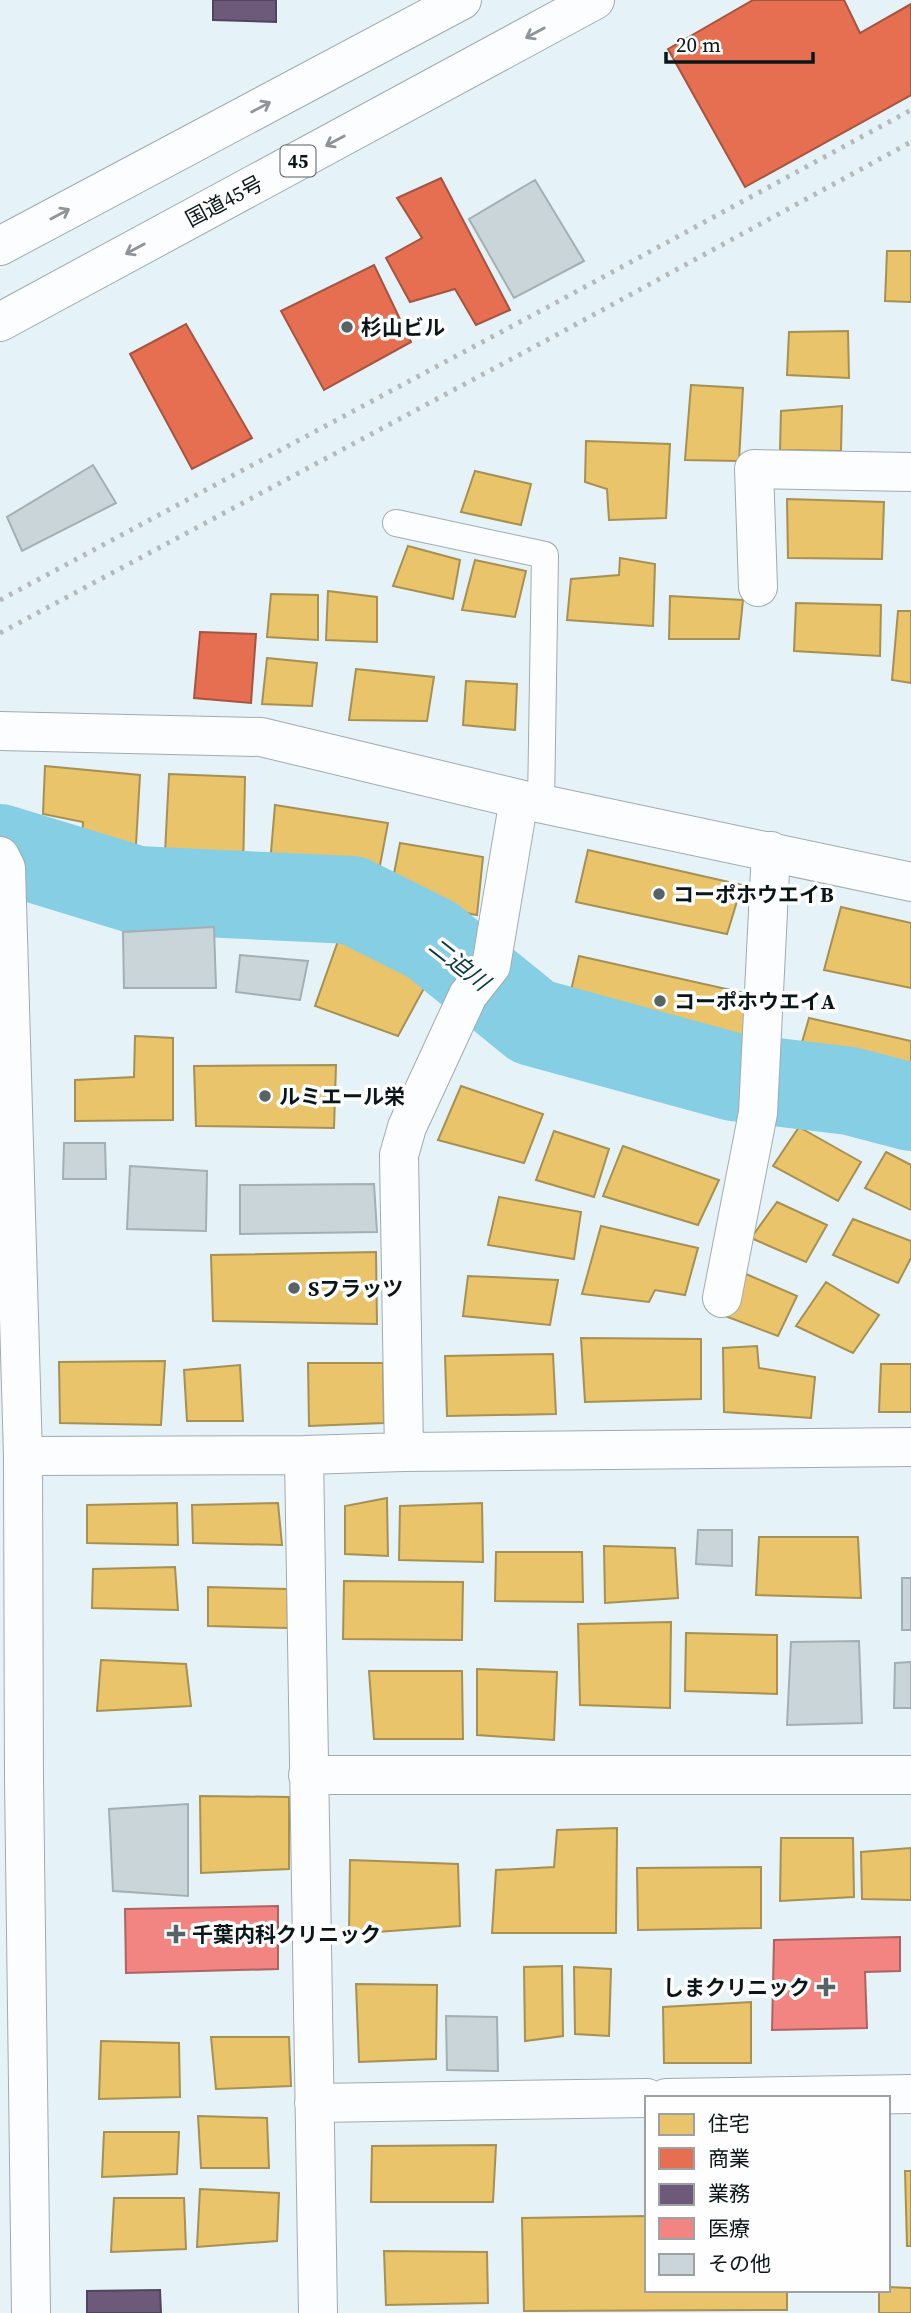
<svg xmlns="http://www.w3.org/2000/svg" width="911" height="2313" font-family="'Source Serif 4','Noto Sans JP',serif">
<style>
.homes{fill:#e9c46a;stroke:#a69052;stroke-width:2}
.shops{fill:#e76f51;stroke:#a55440;stroke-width:2}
.offices{fill:#6d597a;stroke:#50455d;stroke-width:2}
.health{fill:#f28482;stroke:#ad6362;stroke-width:2}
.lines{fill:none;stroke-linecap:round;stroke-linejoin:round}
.river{stroke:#86cee4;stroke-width:88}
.building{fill:#cad5da;stroke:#a4afb3;stroke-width:2}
.lane-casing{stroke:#a0abaf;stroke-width:28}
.street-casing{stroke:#a0abaf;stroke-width:40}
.secondary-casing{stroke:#a0abaf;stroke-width:40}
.highway-casing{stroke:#a0abaf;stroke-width:40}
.lane{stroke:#fbfdfe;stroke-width:26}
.street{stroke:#fbfdfe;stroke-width:38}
.secondary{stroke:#fbfdfe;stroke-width:38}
.highway{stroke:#fbfdfe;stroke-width:38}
.rail{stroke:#b5b9ba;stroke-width:5;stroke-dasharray:3.5 7;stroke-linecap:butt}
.oneway{stroke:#8f9597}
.poi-dot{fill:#576367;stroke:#fefefe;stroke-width:2.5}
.labels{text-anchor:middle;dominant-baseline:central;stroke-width:7;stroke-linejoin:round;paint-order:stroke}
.shield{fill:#fefefe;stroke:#545c5e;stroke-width:2}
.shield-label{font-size:19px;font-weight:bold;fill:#0b1619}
.street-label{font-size:21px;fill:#0b1619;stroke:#fefefe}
.poi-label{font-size:21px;font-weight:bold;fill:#0b1619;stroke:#fefefe;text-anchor:start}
.water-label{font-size:23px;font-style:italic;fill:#083642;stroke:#fefefe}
</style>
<rect width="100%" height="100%" fill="#e5f2f7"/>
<path class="homes" d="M887 251H911V302L885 301Z
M848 331 849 378 787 375 789 332Z
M691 385 743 388 739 461 685 460Z
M842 406 841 451 780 450 781 411Z
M586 441 670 444 666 518 609 520 607 489 585 482Z
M475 471 531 484 521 525 461 512Z
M787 499 884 502 882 559 788 558Z
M408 546 460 560 453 599 393 586Z
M620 558 655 564 653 626 567 620 571 579 619 575Z
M475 560 526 571 515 617 462 610Z
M328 591 377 597V642L326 640Z
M271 594 318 595V640L267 637Z
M670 596 743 600 739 639H669Z
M796 603 881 605 880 656 794 651Z
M898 611H911V683L892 680Z
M267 658 317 663 312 706 262 704Z
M356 669 434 677 427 721 349 720Z
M466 681 517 684 515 730 463 725Z
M45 766 140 775 135 862 81 856 83 822 43 814Z
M169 774 245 777 243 872 164 873Z
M275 805 388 823 377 881 270 864Z
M400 843 483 857 477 915 389 899Z
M588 850 742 885 727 934 576 902Z
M841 907 911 923V988L824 970Z
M338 941 429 979 398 1036 315 1006Z
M579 956 753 995 739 1051 567 1008Z
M809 1018 911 1041V1074L906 1094 794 1070Z
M135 1036 173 1038V1120L75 1121V1080L134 1077Z
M336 1065 334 1128 196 1126 194 1066Z
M461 1086 543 1114 524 1163 438 1140Z
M799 1127 861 1162 838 1201 773 1166Z
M554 1131 609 1149 594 1197 536 1180Z
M623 1146 719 1180 698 1225 603 1196Z
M886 1152 911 1165V1210L865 1188Z
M499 1197 581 1212 574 1259 488 1245Z
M777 1202 827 1225 806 1262 751 1238Z
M853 1219 911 1241V1258L898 1283 833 1255Z
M601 1226 698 1248 685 1295 655 1290 649 1302 582 1294Z
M376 1252 377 1324 213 1321 211 1255Z
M746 1274 797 1296 778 1336 725 1316Z
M468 1276 558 1280 550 1325 463 1316Z
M826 1282 879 1315 853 1353 796 1326Z
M581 1338 701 1339V1399L585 1402Z
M757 1346 759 1368 815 1377 811 1418 724 1412 723 1348Z
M553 1354 556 1414 447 1416 445 1356Z
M165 1361 161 1425 60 1423 59 1362Z
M308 1363H383L384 1423 309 1426Z
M881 1364H911V1412H879Z
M240 1365 243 1421H187L184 1370Z
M387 1498 388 1556 345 1554V1506Z
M177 1503 178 1545 87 1543V1505Z
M278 1503 282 1545 193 1543 192 1505Z
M482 1503 483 1562 399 1560 400 1506Z
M759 1537H858L861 1598 756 1595Z
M604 1546 675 1548 678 1598 605 1603Z
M496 1552H582L583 1602 495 1601Z
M175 1567 178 1610 92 1608 93 1569Z
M344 1581 463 1582 462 1640 343 1639Z
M208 1587 287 1589 288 1628 208 1626Z
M671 1622 670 1708 580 1705 578 1624Z
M686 1633 777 1635V1694L685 1691Z
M101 1660 186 1664 191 1706 97 1711Z
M477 1669 557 1672 554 1740 477 1735Z
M369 1671H462L463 1739H374Z
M200 1796 289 1797V1869L201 1873Z
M617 1828 616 1933H492L496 1870 554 1867 557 1830Z
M781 1838H853L854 1897 780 1901Z
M911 1848V1900L862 1899 861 1852Z
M350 1860 458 1864 460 1926 349 1934Z
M761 1867V1928L638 1930 637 1868Z
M562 1966 563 2036 525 2041 524 1967Z
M574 1967 611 1969 609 2036 575 2034Z
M356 1984 437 1985 436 2059 359 2062Z
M751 2002V2063H664L663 2007Z
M211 2037H289L291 2086 216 2089Z
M101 2041 179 2043 180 2097 99 2099Z
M198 2116 267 2118 269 2168H201Z
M104 2132H179L177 2174 102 2177Z
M496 2145 493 2202H371L372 2146Z
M905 2171H911V2246H907Z
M200 2189 279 2193 277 2241 197 2247Z
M114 2198H184L186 2249 111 2252Z
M647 2216V2290H787V2310L524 2311 522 2218Z
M384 2251 487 2252 488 2303 386 2305Z
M888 2287 911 2288V2313H879V2290H888Z"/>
<path class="shops" d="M753 0H844L860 33 911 4V95L745 187 668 49Z
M441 178 510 310 476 325 455 289 410 302 386 258 422 238 397 198Z
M374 265 411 342 324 390 281 311Z
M186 324 252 438 192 469 130 354Z
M200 632 256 634 251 703 194 698Z"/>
<path class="offices" d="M213 0H276V22L213 20Z
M160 2290 161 2313H87V2291Z"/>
<path class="health" d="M278 1906V1969L126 1973 125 1909Z
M900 1937V1971L865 1972 867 2028 772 2030 774 1940Z"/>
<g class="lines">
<path class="river" d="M0 848 137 890 352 900 432 940 533 1022 734 1077 850 1091 911 1107"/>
</g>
<path class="building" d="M535 180 584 261 514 298 469 219Z
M93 465 116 503 22 551 7 517Z
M214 927 216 988H124L123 932Z
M240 955 308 961 300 1000 236 992Z
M64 1143H105L106 1179H63Z
M130 1166 207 1171 206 1231 127 1229Z
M374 1184 377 1232 240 1234V1185Z
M698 1530H732V1566L696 1564Z
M902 1578H911V1630H902Z
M859 1641 862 1723 787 1725 791 1642Z
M911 1662V1708H894L895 1663Z
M188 1804V1896L113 1891 109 1809Z
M446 2016 497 2017 498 2071 447 2070Z"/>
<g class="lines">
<defs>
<path id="lane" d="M396 523 545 555 541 804"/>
<path id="street" d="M758 587 754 469 911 472
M722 1298 758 1113 771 851
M404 1452 399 1155 407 1127 468 995 491 966 519 799
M304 1455 318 2313
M23 1456 304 1455 404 1452 911 1447
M308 1775H911
M666 2098 911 2094
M314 2103 647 2098"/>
<path id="secondary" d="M0 731 261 737 519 799 911 882
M0 856 6 868 23 1456 24 1779 31 2313"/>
<path id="highway" d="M0 246 462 0
M0 322 595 0"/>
</defs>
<use href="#lane" class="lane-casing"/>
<use href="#street" class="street-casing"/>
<use href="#secondary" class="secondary-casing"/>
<use href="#highway" class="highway-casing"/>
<use href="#lane" class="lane"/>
<use href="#street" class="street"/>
<use href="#secondary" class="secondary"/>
<use href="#highway" class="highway"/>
<path class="rail" d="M0 600 546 308 911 110
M0 633 560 333 911 142"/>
</g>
<defs><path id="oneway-shaft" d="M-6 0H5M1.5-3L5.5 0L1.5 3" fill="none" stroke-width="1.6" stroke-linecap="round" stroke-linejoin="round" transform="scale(1.75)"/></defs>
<g class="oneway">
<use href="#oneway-shaft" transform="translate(535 33) rotate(152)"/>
<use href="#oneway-shaft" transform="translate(261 107) rotate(-28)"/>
<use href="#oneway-shaft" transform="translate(335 141) rotate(152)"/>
<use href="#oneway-shaft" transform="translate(60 214) rotate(-28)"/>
<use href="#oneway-shaft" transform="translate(135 249) rotate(152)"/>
</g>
<g class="poi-dot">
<circle cx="347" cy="327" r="7"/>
<circle cx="659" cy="894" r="7"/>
<circle cx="660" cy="1001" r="7"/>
<circle cx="265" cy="1096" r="7"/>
<circle cx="294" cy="1288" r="7"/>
<path d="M172.5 1923.5h7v7h7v7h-7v7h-7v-7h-7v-7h7z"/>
<path d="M822.5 1976.5h7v7h7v7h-7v7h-7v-7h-7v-7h7z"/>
</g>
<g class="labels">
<rect class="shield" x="280.5" y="145.5" width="35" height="31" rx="5"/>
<g class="shield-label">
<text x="298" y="161">45</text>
</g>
<g class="street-label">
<text transform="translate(224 201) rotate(-28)">国道45号</text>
</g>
<g class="poi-label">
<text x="361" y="327">杉山ビル</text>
<text x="673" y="894">コーポホウエイB</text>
<text x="674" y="1001">コーポホウエイA</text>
<text x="279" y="1096">ルミエール栄</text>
<text x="308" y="1288">Sフラッツ</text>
<text x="192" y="1934">千葉内科クリニック</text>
<text x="810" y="1987" text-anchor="end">しまクリニック</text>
</g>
<g class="water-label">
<text transform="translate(459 964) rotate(38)">二迫川</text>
</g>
</g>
<rect x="645" y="2096" width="245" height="196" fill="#fefefe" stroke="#9da1a2" stroke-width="2"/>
<rect x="659" y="2114" width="35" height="21" fill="#e9c46a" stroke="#9da1a2" stroke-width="2"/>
<text x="708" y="2131" font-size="21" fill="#0b1619">住宅</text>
<rect x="659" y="2148" width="35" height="21" fill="#e76f51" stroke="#9da1a2" stroke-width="2"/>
<text x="708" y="2166" font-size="21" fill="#0b1619">商業</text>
<rect x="659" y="2184" width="35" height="21" fill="#6d597a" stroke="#9da1a2" stroke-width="2"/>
<text x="708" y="2201" font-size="21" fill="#0b1619">業務</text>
<rect x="659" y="2218" width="35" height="21" fill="#f28482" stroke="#9da1a2" stroke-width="2"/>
<text x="708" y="2236" font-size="21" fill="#0b1619">医療</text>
<rect x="659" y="2254" width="35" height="21" fill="#cad5da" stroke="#9da1a2" stroke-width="2"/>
<text x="708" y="2271" font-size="21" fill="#0b1619">その他</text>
<path d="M666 52v10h147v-10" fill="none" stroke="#0b1619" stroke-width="3.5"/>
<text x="676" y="52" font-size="21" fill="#0b1619" stroke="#fefefe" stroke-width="5" paint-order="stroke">20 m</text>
</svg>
